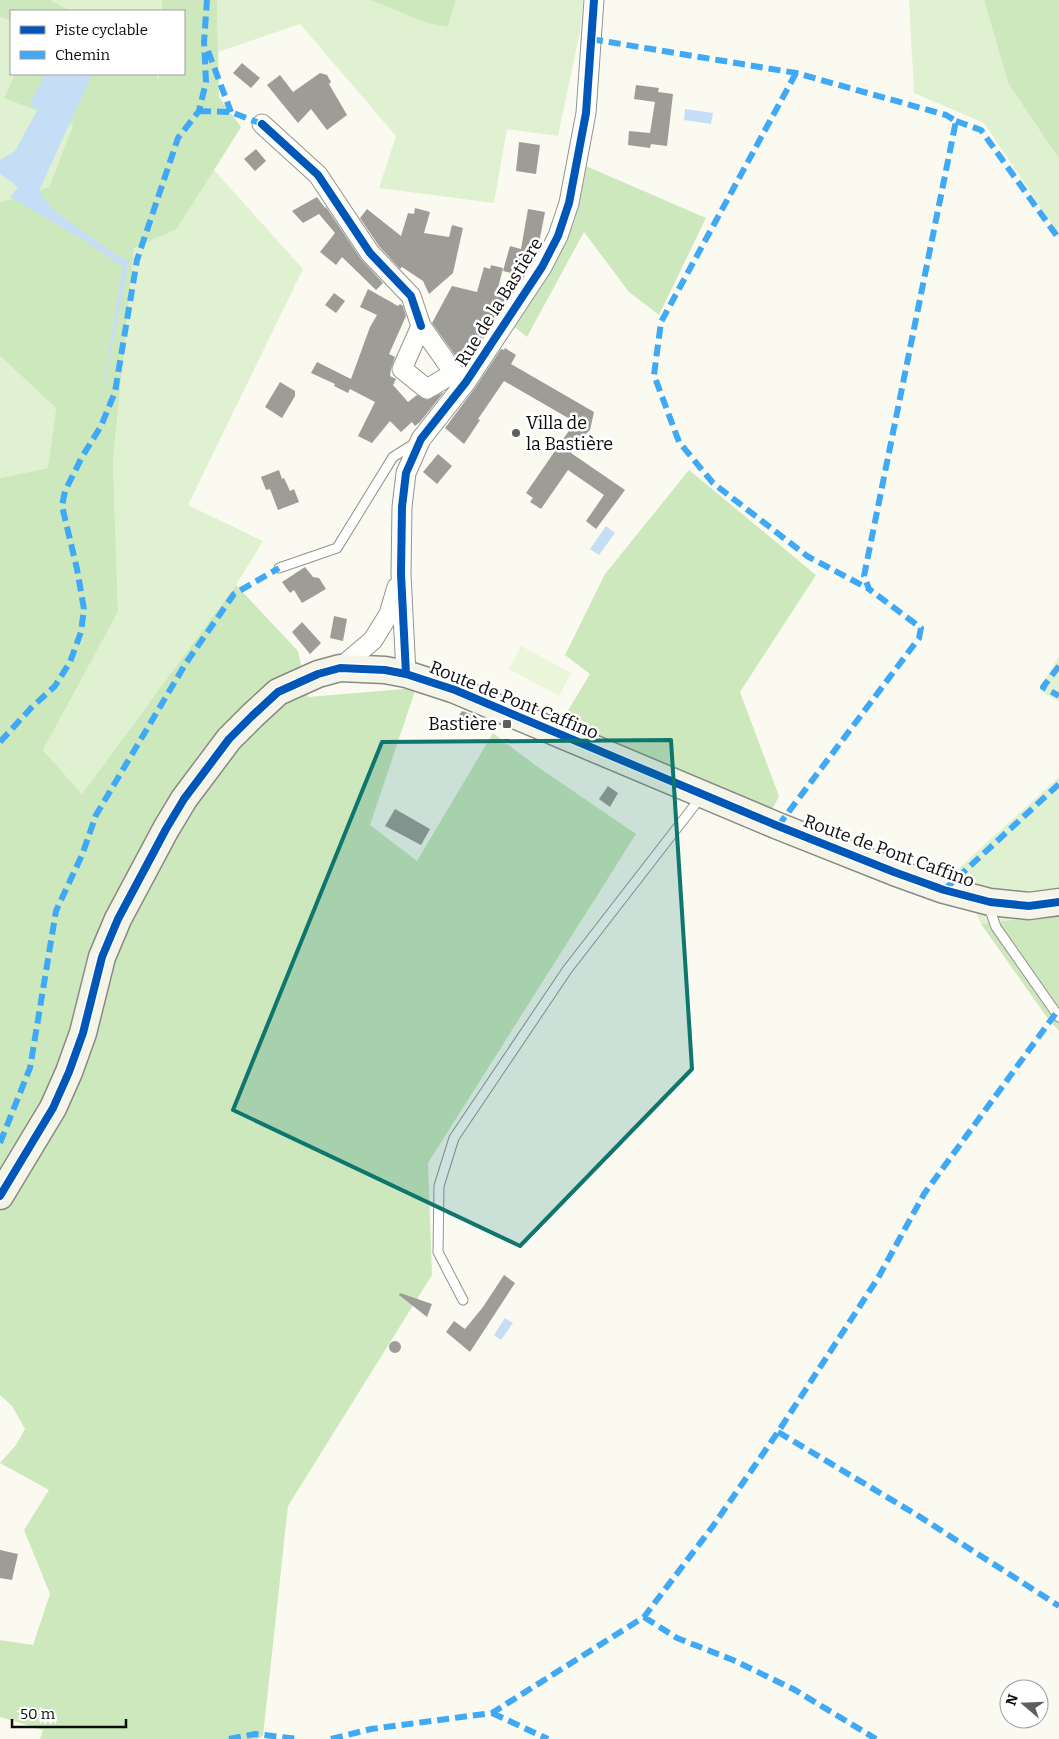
<svg xmlns="http://www.w3.org/2000/svg" width="1059" height="1739" font-family="Bitter,serif">
<style>
.green{fill:#dff1d0}
.forest{fill:#cee8bd}
.pitch{fill:#eaf5d9}
.water{fill:#c6def5}
.building{fill:#9e9c96}
.lines{fill:none;stroke-linecap:round;stroke-linejoin:round}
.lane-casing{stroke:#94938f;stroke-width:11}
.street-casing{stroke:#94938f;stroke-width:21}
.secondary-casing{stroke:#8a8a85;stroke-width:29}
.lane{stroke:#fefefd;stroke-width:9}
.street{stroke:#fefefd;stroke-width:19}
.secondary{stroke:#f4f5e8;stroke-width:26}
.quiet{stroke:#3fa9f5;stroke-width:6;stroke-dasharray:12 6;stroke-linecap:butt}
.cycleway-casing{stroke:#fff;stroke-width:11}
.cycleway{stroke:#0057b8;stroke-width:8}
.marked{fill:#0f766e;fill-opacity:0.2;stroke:#0f766e;stroke-width:4;stroke-linejoin:round}
.poi-dot{fill:#605f5c;stroke:#fff;stroke-width:2}
.labels{text-anchor:middle;dominant-baseline:central;stroke-width:5;stroke-linejoin:round;paint-order:stroke}
.street-label{font-size:18px;fill:#0c0c0c;stroke:#fff}
.poi-label{font-size:18px;fill:#0c0c0c;stroke:#fff;text-anchor:start}
</style>
<rect width="100%" height="100%" fill="#fbfaf0"/>
<path class="green" d="M50 0H162V11H71Z
M217 0H371L426 23 448 27 456 0H583L580 32 558 136 507 129 494 203 379 188 396 136 300 24 218 52Z
M909 0H984L1008 83 1059 159V238L1052 224 984 123 914 93Z
M0 17 11 21V74H15L5 98 73 125 49 187 0 202Z
M214 170 303 269 188 505 263 541 236 585 82 794 43 750 118 612 113 461 134 248 177 229Z
M0 356 56 408 48 468 0 478Z
M1059 656V702L1039 690Z
M1059 777V914L981 924 958 869Z"/>
<path class="forest" d="M0 0H50L71 11H11V21L0 17Z
M162 0H217L219 97 241 127 177 229 134 248 113 461 118 612 43 750 82 794 236 585 298 651 308 697 416 688 370 825 417 861 493 733 535 765 636 834 428 1163 432 1275 288 1506 263 1736 257 1739H40L43 1730 0 1717V1640L33 1645 50 1594 24 1530 49 1490 0 1463 16 1445 25 1429 12 1406 0 1395V478L48 468 56 408 0 356V202L49 187 73 125 4 98 15 74H157L158 80 159 74H184V11H162Z
M371 0H456L448 27 426 23Z
M984 0H1059V159L1008 83Z
M579 163 706 218 659 315 629 292 584 232 527 337 512 325Z
M689 470 816 575 740 692 779 796 769 816 561 722 590 674 565 655 605 574Z
M1059 914V1031L1046 1016 981 924Z"/>
<path class="pitch" d="M521 646 571 673 559 696 509 669Z"/>
<path class="water" d="M45 74H92L39 191 53 210 118 256 129 261 100 406 123 266 74 234 10 197 18 187 0 174V160L15 151 38 109 29 105Z
M685 109 713 113 711 124 684 120Z
M606 526 615 533 599 555 590 549Z
M505 1318 513 1323 501 1340 494 1335Z"/>
<path class="building" d="M242 63 260 78 251 88 233 73Z
M320 73 327 75 331 82 329 84 347 115 327 130 311 109 298 123 267 85 280 75 293 92Z
M636 85 659 88 658 92 673 94 667 146 651 144 650 148 628 145 629 131 650 133 655 102 634 99Z
M519 142 540 145 536 174 516 171Z
M256 149 266 161 255 171 244 159Z
M317 197 325 208 326 207 361 259 383 283 376 290 342 257 336 265 320 252 335 233 319 214 303 223 292 211Z
M415 208 430 212 424 233 449 237 452 225 463 228 453 273 429 294 423 281 402 267 400 269 379 246 360 218 367 209 401 236 408 213 414 214Z
M528 209 545 212 538 248 522 276 503 271 510 246 521 249Z
M491 265 503 268 496 296 505 298 504 305 470 355 464 352 457 358 432 323 452 286 477 292 484 267 490 269Z
M368 289 398 306 400 304 403 306 406 316 389 354 395 357 391 369 390 376 396 379 393 385 408 402 417 395 427 400 444 392 420 422 415 426 412 422 401 432 390 421 372 443 358 436 375 402 350 389 348 393 334 386 335 384 311 373 317 362 351 379 370 327 377 315 360 307Z
M334 293 345 301 336 313 325 305Z
M505 348 516 355 511 364 594 412 590 430 583 436 571 453 625 490 596 529 586 521 604 495 568 470 541 509 530 502 533 498 526 493 575 422 504 381 478 419 480 420 464 444 445 428 475 388 501 349 504 350Z
M280 382 295 391V396L282 418 265 407Z
M438 454 452 466 437 484 423 472Z
M279 470 282 479 284 478 290 491 294 489 299 502 278 510 270 489 266 490 261 477Z
M305 567 313 577 319 578 326 589 302 603 294 590 290 593 282 582Z
M334 616 347 619 343 641 330 638Z
M302 622 321 643 310 654 292 632Z
M462 711 476 716 469 728 455 721Z
M608 786 618 793 610 807 599 799Z
M395 809 430 829 421 845 385 826Z
M504 1275 515 1283 470 1352 446 1332 454 1321 465 1329 483 1307Z
M400 1293 432 1304 427 1317 399 1295Z
M389 1347a6 6 0 1 1 12 0a6 6 0 1 1-12 0Z
M0 1550 18 1554 12 1580 0 1578Z"/>
<g class="lines">
<defs>
<path id="lane" d="M279 568 337 548 393 457 417 442
M990 905V910L996 927 1059 1017
M463 1300 438 1252 439 1186 454 1138 567 970 701 797"/>
<path id="street" d="M262 124 318 175 370 253 411 296 421 326
M454 373 427 389 402 369 421 326 454 373 466 382
M340 668 373 640 389 614 397 587
M406 674 401 574 402 507 406 473 421 439 466 382 542 267 558 236 569 203 586 113 594 0"/>
<path id="secondary" d="M0 1196 53 1108 69 1072 83 1033 102 957 118 919 166 829 184 799 229 739 252 716 278 692 318 674 340 668 385 670 406 674 455 690 778 826 894 872 944 890 990 902 1029 906 1059 902"/>
</defs>
<use href="#lane" class="lane-casing"/>
<use href="#street" class="street-casing"/>
<use href="#secondary" class="secondary-casing"/>
<use href="#lane" class="lane"/>
<use href="#street" class="street"/>
<use href="#secondary" class="secondary"/>
<path class="quiet" d="M591 39 796 73 946 115 956 121 864 576 869 589 921 628 919 638 778 826
M208 51 231 112
M796 73 661 322 654 375 679 442 713 483 807 556 869 589
M199 111 231 112 262 124
M956 121 981 130 1059 239
M1059 666 1043 687 1059 696
M0 742 31 708 55 686 70 662 81 632 84 609 77 569 62 506 65 491 82 457 101 426 115 392 137 260 178 138 199 111 206 82 204 42 207 0
M944 890 1059 784
M0 1143 30 1068 56 911 82 855 96 815 186 663 234 594 279 568
M778 1432 917 1515 1059 1606
M644 1617 677 1638 733 1660 795 1690 876 1739
M492 1713 548 1739
M229 1739 255 1734 298 1739
M331 1739 371 1729 492 1713 644 1617 713 1526 778 1432 878 1278 924 1194 1056 1013"/>
<defs>
<path id="cycleway" d="M262 124 318 175 370 253 411 296 421 326
M406 674 401 574 402 507 406 473 421 439 466 382 542 267 558 236 569 203 586 113 594 0
M0 1196 53 1108 69 1072 83 1033 102 957 118 919 166 829 184 799 229 739 252 716 278 692 318 674 340 668 385 670 406 674 455 690 778 826 894 872 944 890 990 902 1029 906 1059 902"/>
</defs>
<use href="#cycleway" class="cycleway-casing"/>
<use href="#cycleway" class="cycleway"/>
</g>
<path class="marked" d="M671 740 692 1069 520 1246 233 1110 382 742Z"/>
<g class="poi-dot">
<circle cx="516" cy="433" r="5"/>
<rect x="502" y="719" width="10" height="10" rx="2.5"/>
</g>
<g class="labels">
<g class="street-label">
<text transform="translate(499 302) rotate(-58)">Rue de la Bastière</text>
<text transform="translate(514 700) rotate(22)">Route de Pont Caffino</text>
<text transform="translate(889 851) rotate(20)">Route de Pont Caffino</text>
</g>
<g class="poi-label">
<text x="526" y="423">Villa de<tspan x="526" dy="21">la Bastière</tspan></text>
<text x="497" y="724" text-anchor="end">Bastière</text>
</g>
</g>
<rect x="10" y="10" width="175" height="65" fill="#ffffff" stroke="#9e9e9e"/>
<rect x="20" y="26" width="25" height="8" fill="#0057b8" stroke="#9e9e9e"/>
<text x="55" y="35" font-size="15" fill="#0c0c0c">Piste cyclable</text>
<rect x="20" y="51" width="25" height="8" fill="#3fa9f5" stroke="#9e9e9e"/>
<text x="55" y="60" font-size="15" fill="#0c0c0c">Chemin</text>
<g transform="translate(1024 1704) rotate(289)"><circle r="24" fill="#ffffff" stroke="#9e9e9e"/>
<path d="M0-4L9 19L0 12L-9 19Z" fill="#605f5c"/>
<text y="-8" font-size="14" font-weight="bold" text-anchor="middle" fill="#0c0c0c">N</text>
</g>
<path d="M12 1719v8h114v-8" fill="none" stroke="#0c0c0c" stroke-width="2.5"/>
<text x="20" y="1719" font-size="15" fill="#0c0c0c" stroke="#ffffff" stroke-width="4" paint-order="stroke">50 m</text>
</svg>
